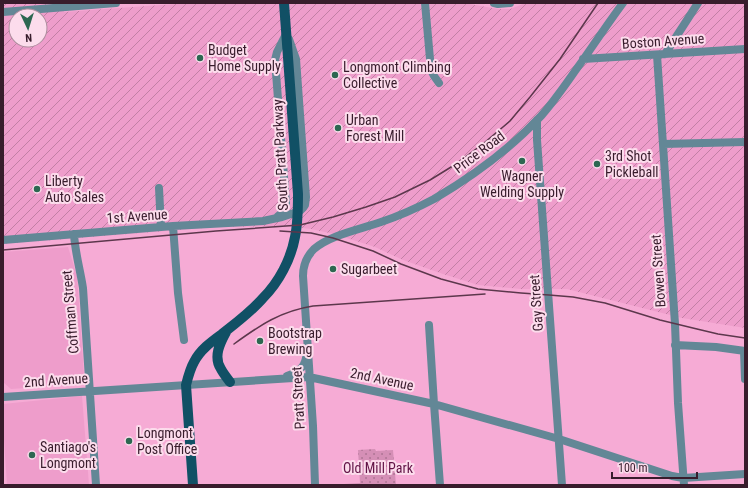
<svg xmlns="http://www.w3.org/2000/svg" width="748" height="488" font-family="'Roboto Condensed',sans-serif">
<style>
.built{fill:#ee9dcb}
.industrial{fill:url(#industrial-furrows);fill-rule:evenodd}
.grass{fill:url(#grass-dots)}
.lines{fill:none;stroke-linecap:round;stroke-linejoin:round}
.minor{stroke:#638796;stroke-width:8}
.major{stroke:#115065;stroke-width:10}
.rail{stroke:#5c374c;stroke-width:1.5}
.poi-dot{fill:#2d6751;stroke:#fcdcec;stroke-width:1.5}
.labels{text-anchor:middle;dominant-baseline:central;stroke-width:4;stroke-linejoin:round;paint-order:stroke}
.street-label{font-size:14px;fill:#381c2c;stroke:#fcdcec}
.poi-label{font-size:14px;fill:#381c2c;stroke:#fcdcec;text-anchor:start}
.park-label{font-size:14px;fill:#611346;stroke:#fcdcec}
</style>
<defs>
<pattern id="industrial-furrows" width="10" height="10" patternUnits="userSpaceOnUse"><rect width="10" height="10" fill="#ee9dcb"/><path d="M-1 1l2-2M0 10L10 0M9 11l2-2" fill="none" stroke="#c27fa5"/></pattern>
<pattern id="grass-dots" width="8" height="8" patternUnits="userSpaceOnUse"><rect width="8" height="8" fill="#d58fb6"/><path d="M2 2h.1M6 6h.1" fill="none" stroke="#ae7494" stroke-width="1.8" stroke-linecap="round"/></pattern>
</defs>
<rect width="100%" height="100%" fill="#f6abd5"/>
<path class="built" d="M68 247 77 276 84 375 81 384 11 389 3 382V252Z
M82 396 89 485H7L3 425V404Z"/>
<path class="industrial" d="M3 3H63L64 12 189 3H464L498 9H510L518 6 525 3H745V328L682 318 567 289H521L478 285 443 274 403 260 375 247 334 234 311 229 285 226 216 227 3 244ZM16 16H40V40H16Z"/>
<path class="grass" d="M375 449 376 451 393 450 396 485H328L360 483 358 450Z"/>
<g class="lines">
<path class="minor" d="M425 3 431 70 434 76 439 83
M494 3 498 4 510 3
M3 12 116 3
M665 54 698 3
M657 55 675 324 678 403 684 485
M583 59 745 49
M537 120V140L562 485
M663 144 745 142
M159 188 161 227
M277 217C282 213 286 210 286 203L275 60 277 52 286 34
M173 226 178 293 184 340
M74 234C75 252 80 269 83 288L96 485
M3 240 173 226 263 221 282 217 300 211 303 208 305 205 306 197 296 59 289 39
M429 325 434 404 440 485
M675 345 716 347 745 351
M744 351 745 379
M287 376C297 372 304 369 306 358
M3 397 309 377 434 404 559 439 672 476 683 478 745 474
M315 485 313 426 303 276C303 266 307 256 314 249 330 235 361 229 381 222 399 216 417 208 434 199 473 176 510 149 541 116 557 98 569 79 583 60 596 41 609 22 623 3"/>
<path class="major" d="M226 332C220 343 213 357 221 369 223 373 227 378 230 382
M193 485 186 385C188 377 190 369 194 362 200 350 211 342 222 334 236 323 251 312 263 298 279 282 291 259 295 237 298 223 298 208 298 194L284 3"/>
<path class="rail" d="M280 231 311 233 333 238 373 251 401 264 441 279 478 289 521 293 549 295 573 297 605 303 660 320 697 329 718 334 745 338
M3 250 216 231 300 225 333 217 366 207 395 197 430 180 456 164 484 143 510 121 530 97 560 59 598 3
M234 344C260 325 281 311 313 306L485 294"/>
</g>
<g class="poi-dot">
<circle cx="200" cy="58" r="4"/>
<circle cx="335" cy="75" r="4"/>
<circle cx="338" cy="128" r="4"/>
<circle cx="522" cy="161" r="4"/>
<circle cx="597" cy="164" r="4"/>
<circle cx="37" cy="189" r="4"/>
<circle cx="333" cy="269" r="4"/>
<circle cx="260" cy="341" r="4"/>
<circle cx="129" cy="441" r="4"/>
<circle cx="32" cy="455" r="4"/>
</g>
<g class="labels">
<g class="street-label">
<text transform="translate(663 41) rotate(-4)">Boston Avenue</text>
<text transform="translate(479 152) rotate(-37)">Price Road</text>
<text transform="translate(280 155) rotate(-93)">South Pratt Parkway</text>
<text transform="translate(137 216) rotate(-4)">1st Avenue</text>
<text transform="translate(658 271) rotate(-94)">Bowen Street</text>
<text transform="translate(536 303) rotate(-94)">Gay Street</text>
<text transform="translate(70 312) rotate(-95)">Coffman Street</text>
<text transform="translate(382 379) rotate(12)">2nd Avenue</text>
<text transform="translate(56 380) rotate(-4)">2nd Avenue</text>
<text transform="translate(298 398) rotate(-93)">Pratt Street</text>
</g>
<g class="poi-label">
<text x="208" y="50">Budget<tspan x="208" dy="16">Home Supply</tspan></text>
<text x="343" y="67">Longmont Climbing<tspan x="343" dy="16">Collective</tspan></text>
<text x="346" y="120">Urban<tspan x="346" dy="16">Forest Mill</tspan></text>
<text x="605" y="156">3rd Shot<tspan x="605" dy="16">Pickleball</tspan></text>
<text x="522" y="176" text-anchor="middle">Wagner<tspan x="522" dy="16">Welding Supply</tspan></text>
<text x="45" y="181">Liberty<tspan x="45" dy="16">Auto Sales</tspan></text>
<text x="341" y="269">Sugarbeet</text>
<text x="268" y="333">Bootstrap<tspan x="268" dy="16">Brewing</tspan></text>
<text x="137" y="433">Longmont<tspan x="137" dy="16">Post Office</tspan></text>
<text x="40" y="447">Santiago's<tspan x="40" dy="16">Longmont</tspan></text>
</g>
<g class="park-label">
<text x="378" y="468">Old Mill Park</text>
</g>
</g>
<rect width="748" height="488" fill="none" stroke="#381c2c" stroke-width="8"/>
<g transform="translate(28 28) rotate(176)"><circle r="19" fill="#fcdcec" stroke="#ae8f9f"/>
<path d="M0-3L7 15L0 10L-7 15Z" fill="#2d6751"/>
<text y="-6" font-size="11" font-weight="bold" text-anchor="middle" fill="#381c2c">N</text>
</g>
<path d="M612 472v6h85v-6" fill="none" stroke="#381c2c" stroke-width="2"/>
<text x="618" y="472" font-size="12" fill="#381c2c" stroke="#fcdcec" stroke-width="3" paint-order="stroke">100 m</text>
</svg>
